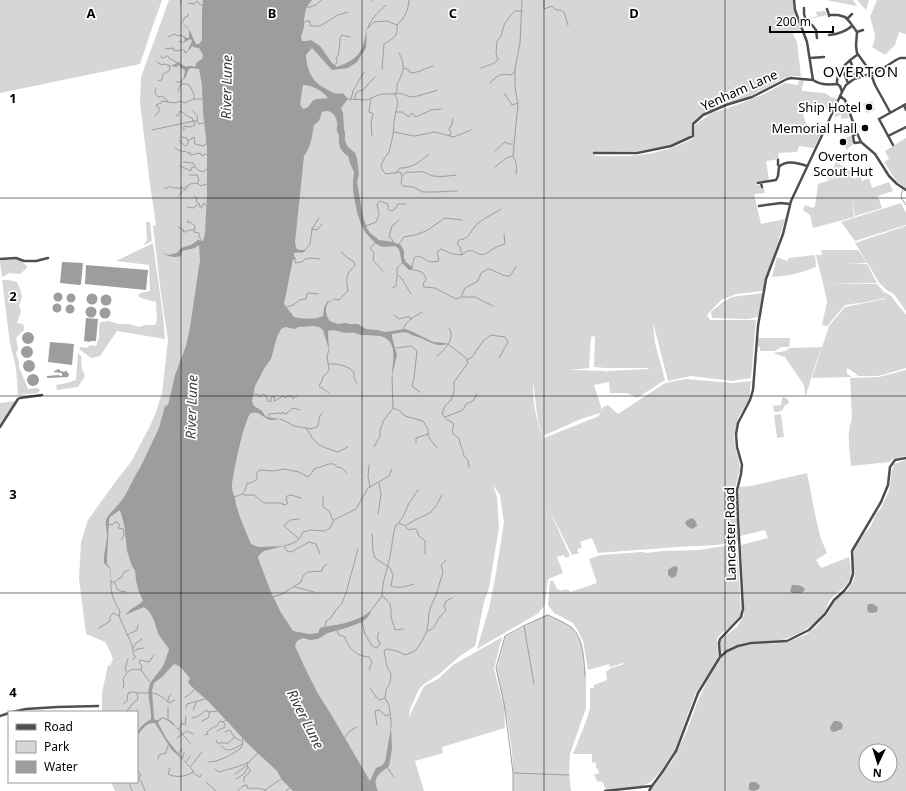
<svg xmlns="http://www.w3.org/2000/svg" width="906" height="791" font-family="'Noto Sans',sans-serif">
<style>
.green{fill:#d6d6d6;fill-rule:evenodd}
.water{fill:#9d9d9d;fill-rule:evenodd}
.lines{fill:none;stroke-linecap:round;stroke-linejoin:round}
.stream{stroke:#9d9d9d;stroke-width:1}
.minor{stroke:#4f4f4f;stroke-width:2.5}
.grid{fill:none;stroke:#000;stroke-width:1;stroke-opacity:0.55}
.poi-dot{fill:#000;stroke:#fff;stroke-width:1.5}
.labels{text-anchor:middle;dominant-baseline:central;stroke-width:3.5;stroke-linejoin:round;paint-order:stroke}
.street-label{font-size:13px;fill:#000;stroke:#fff}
.poi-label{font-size:13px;fill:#000;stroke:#fff;text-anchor:end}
.water-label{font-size:14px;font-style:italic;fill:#3e3e3e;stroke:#fff}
.quarter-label{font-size:15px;letter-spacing:1px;fill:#000;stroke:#fff}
.grid-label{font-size:13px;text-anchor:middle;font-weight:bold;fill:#000;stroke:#fff;stroke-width:3.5;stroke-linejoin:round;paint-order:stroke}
</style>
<rect width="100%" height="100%" fill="#fff"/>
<path class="green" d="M0 0H162L151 31 140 64 0 93Z
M169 0H221L222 71 191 385 323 791H115L111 782H137V712H102V693L108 665 110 666 113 659 109 649 105 642 86 634 79 579 81 542 88 520 116 481 131 462 150 426 156 412 162 393 168 340 161 294 153 226 156 225 150 184 140 103 141 77Z
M247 0H793L794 12 801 30 793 34 797 42 801 76H794L786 77 750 96 701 115 691 124 692 136 671 145 637 151 593 152 595 156C610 156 625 157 640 155 658 153 677 147 694 138L695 125 710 114 739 104 762 95 785 83 798 85 799 79 804 80 803 85 802 86V91L825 93 831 97 837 99 832 110 802 107 804 118 807 125 822 131 814 148 799 146 797 152 778 153 779 159 766 161 769 180 757 182V185H760L761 188H764L765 193 754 194 761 224 785 219 763 291 736 294 721 300 707 315 710 320H756L751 378 732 381 691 376 668 381 653 322 655 343 665 380 637 398 627 393H610L609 382 594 385 601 407V411L602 408 608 405 618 414 665 383 686 379 733 383 751 381 749 400 739 416 734 435 735 446 739 462 740 469 736 484 738 541 717 545 677 547 598 553 592 538 580 542 582 547 577 550 579 554H575L572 555 549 509 570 556 565 558 564 555 557 557 563 573 548 579 547 585 545 604C544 608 540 609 539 613L477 649 489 608 495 579 504 522 500 495 493 485 497 497 499 528 489 588 484 602 475 646 460 656 438 675 424 684 419 689 410 709 409 717 424 686 438 679 453 665 502 637 494 669 504 707 497 669 505 637 547 614 572 627 581 642 586 676V708L570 754 569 774 571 791H513C514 763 511 734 504 707L505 728 442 747 443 753 415 761 424 791H339L285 689 207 410ZM595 336 594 367 605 368H648L649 369 608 371V373L607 371 569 370 589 368 591 337ZM533 382 538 421 543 436 581 419 600 413 599 416 544 438C535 420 533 401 533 382Z
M826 0H853L857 6Z
M857 0H869L866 10Z
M877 0H906V34L899 32 895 45 885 55 872 47 875 39V35L870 17Z
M825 11 827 15 810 19H808L818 16 815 12Z
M872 101 875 110 866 113 863 104Z
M837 108H845L849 118 841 119V115L834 117Z
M852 135V140L855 143 846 150 844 139Z
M906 138V188C896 183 890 171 884 162L889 159 885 151Z
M836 162 850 171 851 173 827 180Z
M851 173 854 179 860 176 862 181 869 178 872 188 889 182 893 191 878 196 882 208 855 216 852 198 854 217 813 228 810 215 803 210 805 205 813 208 815 206 818 184Z
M901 203 906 213V225L855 241 841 222Z
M146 222H150L152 241 143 246 147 240Z
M906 226V311L894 294 888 291 880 284 855 243Z
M153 243 163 316 165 339 117 331 100 356 91 358 79 349 80 347 88 348 89 345 96 346 99 337V328L100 322 109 321 118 324H129L139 327 145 325H155L157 320 156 302 141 298 138 296 140 293 150 291 149 265 116 261Z
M821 250H858L867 263 848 264H867L877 283H823L818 264H847H818L816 255H822Z
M815 255 816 267C802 273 788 276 772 277L777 257 787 261 789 258Z
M3 260H19L27 266V268L20 274 9 273 2 277 0 261Z
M2 280H8L17 282 20 289 22 297 19 306 21 311 20 315 17 323 23 324 24 327V330L16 338 18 349 16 353 19 362V367L28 389 38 388 40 390 38 393 18 395 16 368 10 343Z
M823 283 877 284 883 291 884 294 885 292 891 296 906 315V368L878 376H858L855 373 847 368V374L852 377 812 378 829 326 845 307 885 299V298L866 302 845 305 827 326 822 325 827 302Z
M763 293 758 317 748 319 712 318 711 312 723 302 732 297Z
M758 338H790L789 347H781L775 351H760V347H758Z
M822 347 815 366 806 395H805L804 385 785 357 773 353 786 351 789 348Z
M78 353 81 356 82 369 85 376 78 387 57 390 56 385 67 383 76 380Z
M906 370V456L892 459 890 462 851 466C850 452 846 432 852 419L850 378 879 377Z
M784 397 788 400 789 403 784 406 783 410 778 412H774L773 406 781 405 782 398Z
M16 401 0 425V403Z
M781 414 784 437 777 438 774 415Z
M906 460V791H650L673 760 686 733 699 698 709 678 722 657 728 652 739 647 754 644H772L788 642 807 634 817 626 823 619 830 610 835 600 847 591 853 582 855 574 853 561 854 551 862 537 871 526 876 514 881 508 889 491 892 470 894 464ZM866 751H890V775H866Z
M807 473 816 519 821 539 827 553 816 560 821 568 849 557C851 571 854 579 841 590 837 593 833 596 830 600 828 603 827 607 825 611 813 627 796 637 777 641 768 642 758 640 749 642 743 643 735 645 729 648 726 650 724 652 721 653L720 643 721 639 737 627 744 615V600L741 545 768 538 765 530 740 536 739 509V487L751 486Z
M737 544 741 615 735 624 724 631 717 638 718 656 715 664 695 694 675 750 661 771 652 781 647 784 641 786 606 790 603 783 600 781 598 782 594 775 599 773 598 769 596 768V763L592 762V754H573L585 724 590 709V688H594V685L607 680 606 672 611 668 624 664 623 663 610 667 609 664 588 670 583 641 578 631 573 623 554 613 548 605 550 581H553C557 588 557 593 566 589L567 590H569L570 592 597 583 589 559 601 555 642 552 647 553 663 551 699 550Z"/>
<path class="water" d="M203 0H312L306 8 304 20V27L301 37 302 41H307L311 40 320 46 332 63 337 67C360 58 362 53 367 29L366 48 357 62 348 68 332 70 312 48 306 55C306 64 310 77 317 83 320 86 325 88 328 90 333 93 337 95 343 93L348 99 344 104 341 108 343 113 344 129 345 133V140L347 146 355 153 357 158 359 174 357 182 363 217 367 228 370 233 379 240 393 242 401 245 404 251V258L406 262 412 267 413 270H409L402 263 399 249 395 246 382 247 375 243 365 232 361 224 357 212 353 191V181L354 172 350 163 348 156C343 153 340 149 339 143 338 139 339 142 339 137 339 132 339 136 337 131 336 128 338 125 337 122 336 114 329 109 322 112L319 121 314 125C312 136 311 147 304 156L295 242 296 248 299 250H304L307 248 304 252C301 253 297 252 294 253V256L296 259H293L284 304 294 317C302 319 315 320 323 316L324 308 327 302 334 299 328 303 326 307V312L327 316 329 320 332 322 338 324 346 323 349 324H358L366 329 377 330 385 332 405 329 411 331 433 342 445 343 448 344C438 347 432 343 423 339 420 337 417 337 414 336 412 335 410 334 408 333 403 331 397 333 392 334V337L397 355 392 376C392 365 397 348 388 340 382 334 371 336 364 335 361 335 358 334 355 333 352 332 349 333 346 333 339 332 334 329 328 331 328 334 329 348 329 350L323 330 319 327 312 326 298 327 295 329 285 327 281 329 277 337 271 359 265 367 255 386 252 401 254 406 262 411 266 417 280 419C277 419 274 420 271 420 264 419 259 410 251 413 245 416 232 477 232 487 232 490 234 495 235 499 238 515 245 529 251 544L258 547 284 546 264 551 259 555 258 558 271 592 280 611 293 631 309 634 318 633 320 628C338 624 359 623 372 609L368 617 362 622 346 628 328 633 318 639 310 640 303 638 297 641 295 646 305 668 317 692 332 716 370 781 376 768 381 766 385 762 391 727 392 749 389 766C380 773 371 778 378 791H293L282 780 277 771 249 745 209 702 191 686 188 682 190 678C185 673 181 665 174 664L162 677 154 683 152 691 154 718 155 720H158L161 718 163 717 171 721 177 728 167 720 163 718 159 721 158 723 166 738 184 761 171 749 155 723C146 722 142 730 137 736 137 728 145 723 151 719 152 708 145 692 151 682 154 677 158 673 161 669 165 664 167 655 169 649 166 644 162 640 159 635 155 625 154 614 144 607L125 615 130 610 138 605 143 601 138 589 136 580 135 571 132 566 127 551 124 524 120 510 110 517 109 520 107 560V564C112 569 111 574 111 581L110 569 104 563C103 554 107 545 107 535 107 530 105 525 106 520 108 514 118 506 122 500 129 490 133 478 140 468L159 428 165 406 168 405 171 393 175 375 186 346 190 327 200 260 199 245 195 248 182 251 181 256C174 258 169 257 163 253L169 255 177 253 181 248 191 245 198 240 203 241 205 234 207 195V148L203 112 202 85 199 69 191 68 188 70 186 77H184L185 70 181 68 179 65H178L177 67 171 66 179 62C187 70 187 64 195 67L197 62 202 59 203 55 199 48 193 47 192 45 191 48 187 52 192 41 190 39 183 43 185 40 183 36 187 38H189V30L182 23C191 28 191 35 196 44H199L202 40V10ZM303 85C312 85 323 91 328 98 324 99 317 98 314 100 309 103 311 107 303 109L300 104Z
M62 262 83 263 81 284 80 285 60 283Z
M86 265 148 270 146 290 85 284Z
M53.5 297a4.5 4.5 0 1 1 9 0a4.5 4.5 0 1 1-9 0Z
M66.5 298a4.5 4.5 0 1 1 9 0a4.5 4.5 0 1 1-9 0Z
M86.5 299a5.5 5.5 0 1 1 11 0a5.5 5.5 0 1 1-11 0Z
M100.5 300a5.5 5.5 0 1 1 11 0a5.5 5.5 0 1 1-11 0Z
M52.5 308a4.5 4.5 0 1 1 9 0a4.5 4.5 0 1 1-9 0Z
M65.5 309a4.5 4.5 0 1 1 9 0a4.5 4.5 0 1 1-9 0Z
M85.5 312a5.5 5.5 0 1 1 11 0a5.5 5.5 0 1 1-11 0Z
M99.5 313a5.5 5.5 0 1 1 11 0a5.5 5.5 0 1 1-11 0Z
M86 318 98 319 96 341H90V342L84 341Z
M22 338a6 6 0 1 1 12 0a6 6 0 1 1-12 0Z
M50 342 74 344 72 365 48 362Z
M21 352a6 6 0 1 1 12 0a6 6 0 1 1-12 0Z
M23 366a6 6 0 1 1 12 0a6 6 0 1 1-12 0Z
M58 369 60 370V371L65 372V370L69 374 68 377 47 378V376L59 375 60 376H62V373L54 372V371L57 370Z
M27 380a6 6 0 1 1 12 0a6 6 0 1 1-12 0Z
M693 518 696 522 697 526 692 529 688 527 685 523 687 520Z
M676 566 678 568 676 576 672 578 668 575V570L672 567Z
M792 585C797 585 802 585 805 589L804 591 801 593H792L790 591Z
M868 604H873L878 607 877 612 872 613 868 612 867 608Z
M834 721C838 721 841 721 843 725L842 729 834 732 831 731 830 727Z
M751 782H756L760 786 759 789 754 791 749 790V784Z"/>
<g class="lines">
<path class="stream" d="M544 0V9L552 6 556 10H560L564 12 568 25
M372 1 373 0
M180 3 181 0
M189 3 194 4 197 1 199 4 202 5
M306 8 316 5 321 0
M182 23 185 17 188 16V14
M304 23 306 21H310V26H320L338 15 348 12
M368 27C373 16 378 13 386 5
M367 29 374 22 387 21 397 25C405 17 408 12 409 0
M168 37 175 34 178 36 181 35 184 37
M179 42 181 41 183 43
M165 49 174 48 173 50 179 51 181 50H184L185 53 187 52
M161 56 162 58H164L166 56H168L169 58 178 63
M157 62 162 65 164 64 171 66
M335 65 337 62 336 58 338 56C339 50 340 45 340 39L342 35 350 37
M404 68 409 70 410 73C418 73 426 68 433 66
M481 68C488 65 493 65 498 60L496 54 497 41 501 36 504 25 510 16 515 11H522
M382 69 384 44C392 39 399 37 397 25
M158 80 160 81 162 79 163 74 169 71 170 69 169 66
M176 82H181L183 79 185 78 184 77
M490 83C496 76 501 73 511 75L515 72
M156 88 155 93 158 97 162 96 167 100V102
M178 92 179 88 181 84H186L190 86 194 95V99
M504 93 512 105 518 103
M395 94C402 92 405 96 411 97 416 97 432 92 437 90
M395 94C398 90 397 89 397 85 398 81 400 79 401 76 405 68 403 60 399 53
M371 98C371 103 369 107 369 112L372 113 373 114 371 123 372 136
M348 99 367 100 381 94H395L398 102 394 121 393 135 389 152 384 159 381 166 383 171 386 174 400 172 402 176 401 184 403 186 413 187 423 192H434L457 191
M355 99 356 93 359 91 363 90 375 77
M351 100 353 91 364 72
M193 111C196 115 199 115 197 121
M397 112H402L409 117 412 113 416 117 431 110 441 109
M176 115 178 116 180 111C184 113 187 117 192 118L195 125 190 127 184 126V130H183
M155 116 159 111V107H157L156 105 161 103 162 101 174 103 181 101 184 103 194 99H202
M152 130 194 121H197L199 124 203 123 204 122
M394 132 403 134 415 136 435 132 454 137 471 130
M449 135 451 134 449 128 451 127 453 119
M182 137 187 138 188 141
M179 140 185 146 188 144V141L194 137 195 144 203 146 207 143
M175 148 182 152 185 151 188 153 190 152V155L200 153 201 155 203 156 204 154 207 155
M495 151 505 142 509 144H513
M183 162 193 163 195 166
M180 166 191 171 192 167H195L198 170 203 172 207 169
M495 167 506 158 513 156
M395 174 400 168C411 169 421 161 429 154
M516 174C517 166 517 163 513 156L518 104 515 88V69L520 43 522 0
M189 175H197L199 181 197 183
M403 175 407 172C412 173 418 171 423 172 427 173 430 175 433 176 440 177 448 176 456 175
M164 188H167L171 186 173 188H178L181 189V187H182L185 190H186L185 187H188V185C192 183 197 182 201 186L207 184
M903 190C899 197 902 199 906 205
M179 196 183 190
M194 196 197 198 196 201 198 203
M187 207 194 208 199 203 200 207H202L204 203 207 206
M188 220V223L190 222 195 226 194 232 199 233V236L200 238 201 241
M366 226 376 222 379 215 377 204 380 201 388 204V209L391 211 395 209 398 204H406
M178 227 184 230 183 232H185L189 230H194
M312 229 317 230 322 224
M393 242 392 239 389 237 392 226 399 220
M375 243 370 248 374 253 373 260 383 271
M399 244 404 237 415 235 426 231 445 218 462 220
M307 248 310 244 312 229 319 218
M462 254 460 247 457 244 459 240C470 239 470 231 477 224 481 220 495 213 501 209
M295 259V263L302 262 305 259 311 258 320 259
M402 263 397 268V274L402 279 411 294
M411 267H412L414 258 418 256C428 259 426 264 439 261L437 252 441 249 452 254 462 255C473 244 475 257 485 254 488 253 491 250 493 249 497 247 501 245 505 244L504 234
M414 270C420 271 424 272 426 279L423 284 424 287 435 288 456 299 461 297 465 288 478 281 481 273 488 269C496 270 502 277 510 276L516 267
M392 288 396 286 397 276
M462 297H475L493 306
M334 299 339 300 348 291C346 279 345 274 355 266L354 262 348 258 341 252
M287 307 293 305 300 300 306 299 307 294 309 293 318 294
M394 315 399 319 406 317H410L411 319
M403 329C407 320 414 317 422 312
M448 344 466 358 468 363 454 382V392L451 400 445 406 442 414 447 420 452 422 454 425 452 430 454 435 459 438C460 446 463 449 464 456L468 460 469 467
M396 348 411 346 417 351 414 378 412 386 420 392
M329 350 327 356 329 370 323 377 322 381 319 386 329 393
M437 356C443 351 452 343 451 334 451 332 450 330 449 328
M467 360 472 357 483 341 491 335 505 337 508 342 499 358
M329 364C339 364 346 365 354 372V378L357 383
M254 394H258L260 397 263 394 266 396 268 401 271 402V397H275V398L274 401H275L283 396 285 398 288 396H292L293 399 297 395
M393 408 400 411 405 416 423 421 428 429C427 439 432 440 437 448
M445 417 463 410 466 404 473 401 477 394
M268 418 269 414 279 413 281 414 282 412 284 414 287 413 293 408 300 410
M280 419 287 422 294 426 306 428 313 439 319 445 326 448 338 452 348 447
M307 428 311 429 317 427C320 422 318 417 322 413
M416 443V438L428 434
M374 447 380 436V430L384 420 393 408 392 376
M369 465 368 476 370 487
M243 495H254L264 503H280L285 505 288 503 286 499 287 496 291 495 301 498
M323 496V507L329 511 333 520
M234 497C244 494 245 493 247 483H251L257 479V472L260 470 274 471 284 469 299 472 308 477 311 474 314 469 329 464H334L337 467 342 468 347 473
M378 514 381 495 379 483
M299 519 290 520 284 526 299 539
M399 522 403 517 408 505 418 490
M109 524 112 525 115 522 118 523 120 525 118 528 123 529 124 535 121 540
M406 527 409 530 411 529H416L419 536 425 541V554
M372 534 373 551 375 558 390 568 393 575 391 586C398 589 407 586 414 584
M320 554 316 544 309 542 291 552 287 551 284 546C295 543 298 542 303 532L311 530 325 531 330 528 334 520 356 509 368 488 389 476 392 469
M111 581C110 593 114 601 120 611L119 616 132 645 133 652 137 649 144 648
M111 581C115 582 116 585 117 589L120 591 126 592
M114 583 118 579 121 578 124 572 129 570
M295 587 314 592
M382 596 384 597 390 604 391 610V617L395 630 403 629
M273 597 282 594 301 582 303 576 308 572 322 571 323 567 327 564
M372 609 382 596 383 584 390 557 394 531 396 525 399 523 405 526 415 520 430 513 436 506 442 495
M362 622 365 634 372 646 377 648 380 644 379 641 377 638 379 632
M524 626 534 684
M325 627 326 621 331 618 336 610 342 603 346 593 358 549
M99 628 110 621V617L113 613 119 616
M337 630 338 633 339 635 345 637C347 648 358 657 369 657L372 662 369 670
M428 631C437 627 434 625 439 618 441 615 444 613 446 610L444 606 446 601 452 598
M127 635 137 630 138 625
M133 648 136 643 142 639
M133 660 135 657 133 653
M141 670 142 666 139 662 140 660 149 662 154 655
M127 672 125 669 128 659
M123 688 124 685 123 679C128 670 130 668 141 670L150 682
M370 688 376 697 380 700 385 698
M151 693C158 693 164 698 169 703L175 700
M185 697 189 695 195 689
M167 701 169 700 168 698 171 694
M123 704 127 701 128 693 133 692 138 693
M186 708 187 704 205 699
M193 710 197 701
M127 712 128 709 130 708 131 705 138 699 137 694 138 693H149
M192 718 195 717H197L205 711 207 710 208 712 217 711
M168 720V707
M202 721 208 718 210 712
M377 725 375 711 379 710 386 716 390 714
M391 727V720L389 705 385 698 386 690 390 683 391 674 387 667 384 651 387 649 397 651 405 655 411 653 416 650 423 639 427 631 428 624 429 613 431 606 436 595 443 572 441 565 446 560
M177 728 191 744
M179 729 182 723 185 725 186 716
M217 731 225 727V724L223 722
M225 732 230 730 234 737 241 741
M205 735 208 734 207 732C210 729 213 727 217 726L220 721 223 722 226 720
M345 737 351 730 357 727
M177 738 187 731 193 734
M216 740 217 743H228L235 737
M221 746C228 754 235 748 242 744
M178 754 182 749
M158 759 159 755 166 753 168 745
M182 759 184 754V752
M186 762 190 756
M209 762 216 761 227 757 240 749 242 746 243 738
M191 766 202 752
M387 767 394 777
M168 768 170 769 168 774C176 778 185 777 193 772L192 769 184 761
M215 769 219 772 240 766 249 762 258 753
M137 770 141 775 139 778 142 783 145 791
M193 772 196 775 200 777 202 774
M514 773 569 775
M235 774 246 766
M236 779 244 774 248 767
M129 782 132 791
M206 782 216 791
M244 782V777C249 773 253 771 247 766L248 763
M238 791C240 788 243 785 247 785V788C253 789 259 787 265 790
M265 791V790L281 779
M286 791 290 788
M513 791V773L509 740 504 703 496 668 505 636 525 625 548 615C554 618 568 624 572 628 584 638 584 662 585 676"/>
<path class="minor" d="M794 0 795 10 807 42 813 80C820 85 829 85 837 84
M804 8V14L806 21 812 25 816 30 817 38
M827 9 829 15V16
M829 15H838L845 17 849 21 857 32 856 46 857 53 870 71 875 85 890 112
M847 19 852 14
M857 32 863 30
M829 35C839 34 845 32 852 26
M810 58 824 57
M850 60 853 68 854 79
M844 73 848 83
M837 84C836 71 847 62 857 55
M837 84 840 86 842 92
M840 96 845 100 857 133 861 142 875 154 889 176 897 184 906 190
M904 105 906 110
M857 133 853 136 854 142 855 143 861 142
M888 136 906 127
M893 145 879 119 906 104
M594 153H637L671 146 693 136V124L703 115 726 105 752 97 787 79 791 78 813 80
M778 160V165L780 166
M758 183 776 180 778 176 779 167C786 159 799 163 807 166
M761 183 762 187
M759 206 781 203 790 204
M0 259 16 258 24 261H36L48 258
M0 427 18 399 20 398 42 395
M720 657 719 643 720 639 741 617 743 609 738 519 737 490 741 474 742 465 737 447 736 434 738 423 750 400 753 390 758 326 766 279 783 234 791 201 824 131 842 92 846 85 854 79 879 71 896 60 900 58H906
M12 712 26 709 57 707 98 706
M0 716 9 713
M605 791 651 786
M649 791 652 786 663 771 676 751 698 693 720 657 727 651 738 646 751 643 787 641 809 630 825 614 834 600 844 591 850 583 853 574 852 551 881 502 888 485 890 467 895 460 906 458"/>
</g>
<path class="grid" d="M181 0V791M362 0V791M544 0V791M725 0V791M0 198H906M0 396H906M0 593H906"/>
<g class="poi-dot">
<circle cx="869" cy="107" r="4"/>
<circle cx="865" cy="128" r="4"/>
<circle cx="843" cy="142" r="4"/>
</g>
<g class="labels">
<g class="street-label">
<text transform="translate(739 90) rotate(-24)">Yenham Lane</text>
<text transform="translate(730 534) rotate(-91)">Lancaster Road</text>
</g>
<g class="poi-label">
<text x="861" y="107">Ship Hotel</text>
<text x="857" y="128">Memorial Hall</text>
<text x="843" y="156" text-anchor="middle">Overton<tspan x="843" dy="15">Scout Hut</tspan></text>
</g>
<g class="water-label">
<text transform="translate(226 87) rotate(-89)">River Lune</text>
<text transform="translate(191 407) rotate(-88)">River Lune</text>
<text transform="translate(306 719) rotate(63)">River Lune</text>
</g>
<g class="quarter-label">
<text x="861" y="71">OVERTON</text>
</g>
</g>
<g class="grid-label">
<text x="91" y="18">A</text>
<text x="272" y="18">B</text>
<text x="453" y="18">C</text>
<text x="634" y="18">D</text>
<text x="13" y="103">1</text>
<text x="13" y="301">2</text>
<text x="13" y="499">3</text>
<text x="13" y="697">4</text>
</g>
<rect x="8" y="711" width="130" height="72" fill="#ffffff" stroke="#999999"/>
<rect x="16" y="724" width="20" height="6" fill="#4f4f4f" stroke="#999999"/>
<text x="44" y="731" font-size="12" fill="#000000">Road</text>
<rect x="16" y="741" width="20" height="12" fill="#d6d6d6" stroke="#999999"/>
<text x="44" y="751" font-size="12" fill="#000000">Park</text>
<rect x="16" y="761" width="20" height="12" fill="#9d9d9d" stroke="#999999"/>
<text x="44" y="771" font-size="12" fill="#000000">Water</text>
<g transform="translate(878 763) rotate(184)"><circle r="19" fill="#ffffff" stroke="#999999"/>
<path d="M0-3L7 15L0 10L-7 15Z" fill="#000000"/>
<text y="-6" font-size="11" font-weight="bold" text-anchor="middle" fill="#000000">N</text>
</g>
<path d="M770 26v6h63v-6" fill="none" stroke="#000000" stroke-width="2"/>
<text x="776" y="26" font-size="12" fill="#000000" stroke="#ffffff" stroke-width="3" paint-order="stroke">200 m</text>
</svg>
